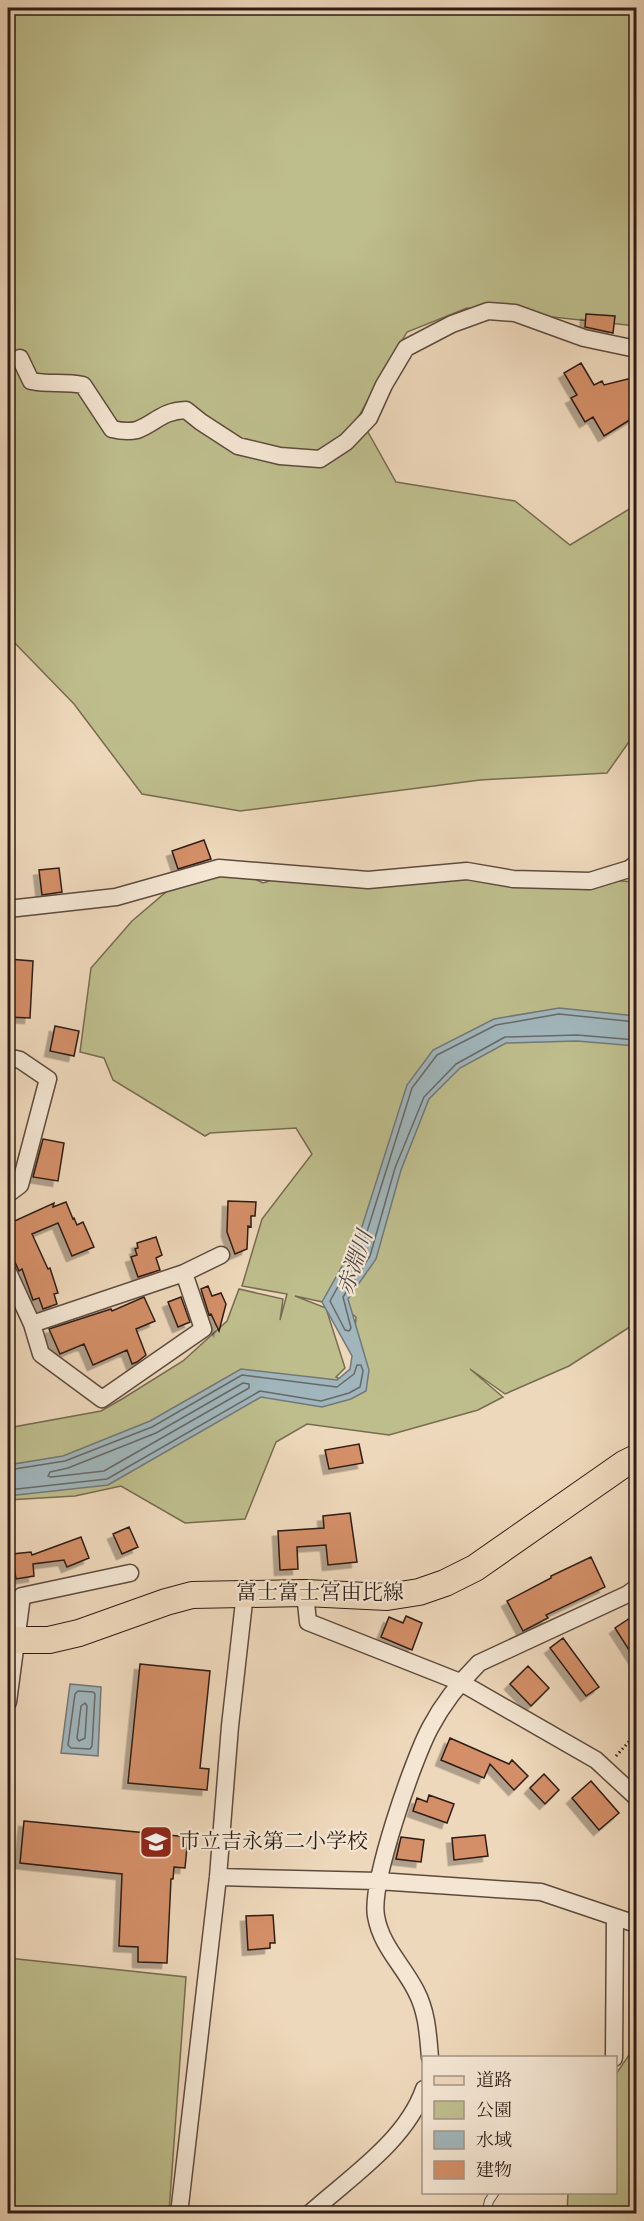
<svg xmlns="http://www.w3.org/2000/svg" width="644" height="2221" font-family="'IM FELL English','Noto Serif JP',serif">
<style>
.green{fill:#bebd8c;stroke:#766c50;stroke-width:1.5;fill-rule:evenodd}
.water{fill:#a0b6bc;stroke:#727879;stroke-width:1.5}
.lines{fill:none;stroke-linecap:round;stroke-linejoin:round}
.shore{stroke:#676968;stroke-width:1.5}
.building{fill:#d48f67;stroke:#2e1c15;stroke-width:1.5;filter:url(#shadow)}
.lane-casing{stroke:#5e4b3e;stroke-width:10}
.street-casing{stroke:#5e4b3e;stroke-width:19}
.primary-casing{stroke:#2e1c15;stroke-width:28}
.path{stroke:#2e1c15;stroke-width:3;stroke-dasharray:1.5 3;stroke-linecap:butt}
.lane{stroke:#f4e6d3;stroke-width:8}
.street{stroke:#f4e6d3;stroke-width:16}
.primary{stroke:#eed8bb;stroke-width:26}
.labels{text-anchor:middle;dominant-baseline:central;stroke-width:4.5;stroke-linejoin:round;paint-order:stroke}
.street-label{font-size:21px;fill:#2e1c15;stroke:#f4e6d3}
.poi-label{font-size:21px;fill:#2e1c15;stroke:#f4e6d3;text-anchor:start}
.water-label{font-size:22px;font-style:italic;fill:#504a47;stroke:#f4e6d3}
</style>
<defs>
<filter id="shadow"><feDropShadow dx="-5.5" dy="5.5" stdDeviation="0" flood-color="#0004"/></filter>
</defs>
<rect width="100%" height="100%" fill="#eed8bb"/>
<filter id="stains"><feTurbulence type="fractalNoise" baseFrequency=".00333" numOctaves="4"/><feColorMatrix values="0 0 0 0 .2 0 0 0 0 .09 0 0 0 0 .02 0 0 0 .5 -.17"/></filter>
<radialGradient id="worn" r=".72"><stop offset=".6" stop-color="#630" stop-opacity="0"/><stop offset="1" stop-color="#630" stop-opacity=".3"/></radialGradient>
<path class="green" d="M8 8H636V326L467 308 407 332 359 416 396 482 515 501 570 545 636 505V732L607 773 480 780 240 811 142 794 74 704 8 636Z
M234 869 263 883 275 879 467 871 636 882V1323L569 1366 505 1394 470 1369 503 1397 478 1410 389 1435 307 1424 276 1442 245 1519 185 1523 121 1486 75 1496 8 1500V1428L101 1411 122 1399 183 1361 227 1321 239 1289 283 1299 280 1320 287 1294 242 1286 262 1219 312 1154 296 1128 210 1133 205 1136 113 1080 104 1058 80 1052 91 968 132 921 172 887ZM295 1296 341 1306 356 1317 351 1385 336 1377 345 1368 326 1308Z
M8 1958 186 1977 169 2212 8 2213Z
M629 2055 636 2060V2213H567L568 2193 616 2192V2074Z"/>
<path class="water" d="M559 1008 636 1016V1046L577 1041 506 1043 460 1068 429 1099 401 1170 376 1259 348 1299 369 1370 366 1391 351 1399 322 1407 261 1397 108 1485 8 1496V1465L63 1456 150 1421 241 1369 337 1380 350 1369 352 1356 322 1302 359 1236 407 1085 433 1050 494 1019Z
M70 1684 101 1687 98 1756 61 1753Z"/>
<g class="lines">
<path class="shore" d="M636 1022 559 1014 496 1025 437 1055 412 1088 365 1238 330 1301 345 1330 349 1331 351 1328 343 1297 370 1256 395 1168 424 1097 456 1064 505 1037 577 1035 636 1040
M243 1383 249 1384V1388L104 1471 51 1477 48 1476 50 1472 68 1468 156 1433Z
M8 1470 65 1461 152 1427 242 1375 337 1387 354 1374 357 1365H361L363 1371 360 1387 349 1393 321 1401 260 1391 107 1479 8 1490
M78 1691 93 1692 95 1694 92 1746 90 1749 71 1748 68 1745 75 1694Z
M85 1703 87 1706 85 1738 79 1741 77 1738 81 1706Z"/>
</g>
<path class="building" d="M586 314 615 316 613 333 585 327Z
M581 363 594 385 602 381 604 385 636 377V416L604 436 593 417 585 422 571 398 577 395 564 373Z
M204 840 211 859 178 869 172 851Z
M59 868 62 892 42 895 39 870Z
M8 959 33 961 30 1018 8 1017Z
M55 1026 79 1031 74 1056 50 1051Z
M43 1139 64 1143 58 1181 33 1177Z
M228 1201 256 1202 255 1216H251V1227L248 1226 247 1249 235 1254 227 1232Z
M66 1202 73 1219 74 1218 77 1225 83 1222 94 1247 72 1256 58 1223 32 1234 48 1269 50 1268 58 1293 54 1294 57 1304 43 1309 39 1298 33 1300 22 1269 19 1271 8 1247V1224L54 1203 53 1207Z
M156 1237 162 1255 156 1258 160 1270 138 1277 131 1257 137 1255 135 1249 138 1248 137 1243Z
M208 1286 212 1296 221 1293 226 1304 219 1331 211 1314 209 1315 201 1289Z
M144 1297 155 1321 136 1329 146 1355 137 1362 132 1364 127 1350 93 1365 84 1344 60 1354 49 1329 111 1309 112 1311Z
M181 1297 190 1322 178 1327 168 1302Z
M359 1444 363 1463 329 1469 325 1450Z
M350 1513 357 1562 328 1565 326 1545 297 1547 298 1569 280 1570 278 1531 324 1528 323 1516Z
M129 1527 138 1547 122 1554 113 1534Z
M81 1537 89 1558 67 1567 64 1560 33 1564 34 1576 16 1579 12 1554 31 1552 32 1555Z
M591 1557 605 1587 546 1615 548 1618 523 1631 507 1601 551 1578V1576Z
M406 1616 422 1623 412 1650 381 1637 389 1617 403 1623Z
M630 1618 636 1628V1661L615 1628Z
M563 1638 599 1687 586 1696 550 1648Z
M140 1664 210 1671 200 1768 209 1769 207 1790 128 1783Z
M528 1666 549 1688 531 1706 510 1684Z
M450 1738 509 1764 512 1760 528 1776 514 1790 490 1764 484 1778 441 1760Z
M544 1774 559 1790 545 1804 530 1788Z
M591 1781 619 1813 599 1830 572 1798Z
M429 1795 454 1804 447 1823 413 1811 417 1798 427 1802Z
M24 1821 188 1837 185 1868 174 1867 173 1879H171L167 1963 138 1962V1947L119 1946 122 1874 20 1863Z
M485 1835 488 1856 454 1860 452 1838Z
M401 1837 424 1840 421 1862 396 1859Z
M273 1915 275 1943H270V1948L248 1950 246 1916Z"/>
<g class="lines">
<defs>
<path id="lane" d="M486 2214 489 2201 495 2192"/>
<path id="street" d="M20 358 31 381C50 385 63 381 83 385L112 429C120 431 129 432 137 430 156 423 161 411 186 410L201 422 238 446 280 456 320 459 346 442 369 418 384 385 406 348 452 324 488 311 515 313 584 338 636 349
M8 909 116 897 219 868 368 880 467 871 513 879 590 881 629 869 636 864
M8 1057 20 1060 48 1079 20 1185 8 1194
M8 1272 32 1324 41 1354 102 1399 203 1329 184 1273
M32 1324 184 1273 221 1255
M305 1593 308 1622 460 1682 596 1760 636 1797
M8 1702 22 1596 130 1573
M218 1877 378 1881 541 1892 636 1924
M430 2058C428 2034 427 2012 416 1991 403 1965 381 1946 376 1916 370 1883 413 1760 430 1728 442 1705 460 1682 479 1663L628 1594 636 1588
M614 2058 615 1917
M179 2214 218 1877 230 1726 245 1593
M309 2214C349 2178 406 2141 424 2089"/>
<path id="primary" d="M8 1638 16 1640H49L79 1633 166 1602 192 1595 305 1593 387 1597 419 1592 445 1583 475 1568 624 1464 636 1458"/>
</defs>
<use href="#lane" class="lane-casing"/>
<use href="#street" class="street-casing"/>
<use href="#primary" class="primary-casing"/>
<path class="path" d="M616 1756 636 1734"/>
<use href="#lane" class="lane"/>
<use href="#street" class="street"/>
<use href="#primary" class="primary"/>
</g>
<defs>
<symbol id="school-square" viewBox="-11 -11 22 22"><rect x="-9" y="-9" width="18" height="18" rx="4" fill="#8f2418" stroke="#f4e6d3"/><path d="M0-5L7-2L0 1L-7-2ZM-4 1L0 2.5L4 1V4Q0 6-4 4Z" fill="#fff"/></symbol>
</defs>
<g fill-rule="evenodd">
<use href="#school-square" x="137" y="1823" width="38" height="38"/>
</g>
<g class="labels">
<g class="street-label">
<text x="320" y="1593">富士富士宮由比線</text>
</g>
<g class="poi-label">
<text x="179" y="1842">市立吉永第二小学校</text>
</g>
<g class="water-label">
<text transform="translate(356 1263) rotate(-71)">赤淵川</text>
</g>
</g>
<rect width="644" height="2221" fill="none" stroke="#eed8bb" stroke-width="30"/>
<rect x="9" y="9" width="626" height="2203" fill="none" stroke="#2e1c15" stroke-width="3"/>
<rect x="15" y="15" width="614" height="2191" fill="none" stroke="#2e1c15" stroke-width="1.5"/>
<rect x="422" y="2056" width="195" height="138" fill="#f4e6d3" stroke="#a59587" stroke-width="1.5"/>
<rect x="434" y="2076" width="30" height="9" fill="#eed8bb" stroke="#a59587" stroke-width="1.5"/>
<text x="476" y="2086" font-size="18" fill="#2e1c15">道路</text>
<rect x="434" y="2101" width="30" height="18" fill="#bebd8c" stroke="#a59587" stroke-width="1.5"/>
<text x="476" y="2116" font-size="18" fill="#2e1c15">公園</text>
<rect x="434" y="2131" width="30" height="18" fill="#a0b6bc" stroke="#a59587" stroke-width="1.5"/>
<text x="476" y="2146" font-size="18" fill="#2e1c15">水域</text>
<rect x="434" y="2161" width="30" height="18" fill="#d48f67" stroke="#a59587" stroke-width="1.5"/>
<text x="476" y="2176" font-size="18" fill="#2e1c15">建物</text>
<rect width="100%" height="100%" filter="url(#stains)"/>
<rect width="100%" height="100%" fill="url(#worn)"/>
</svg>
